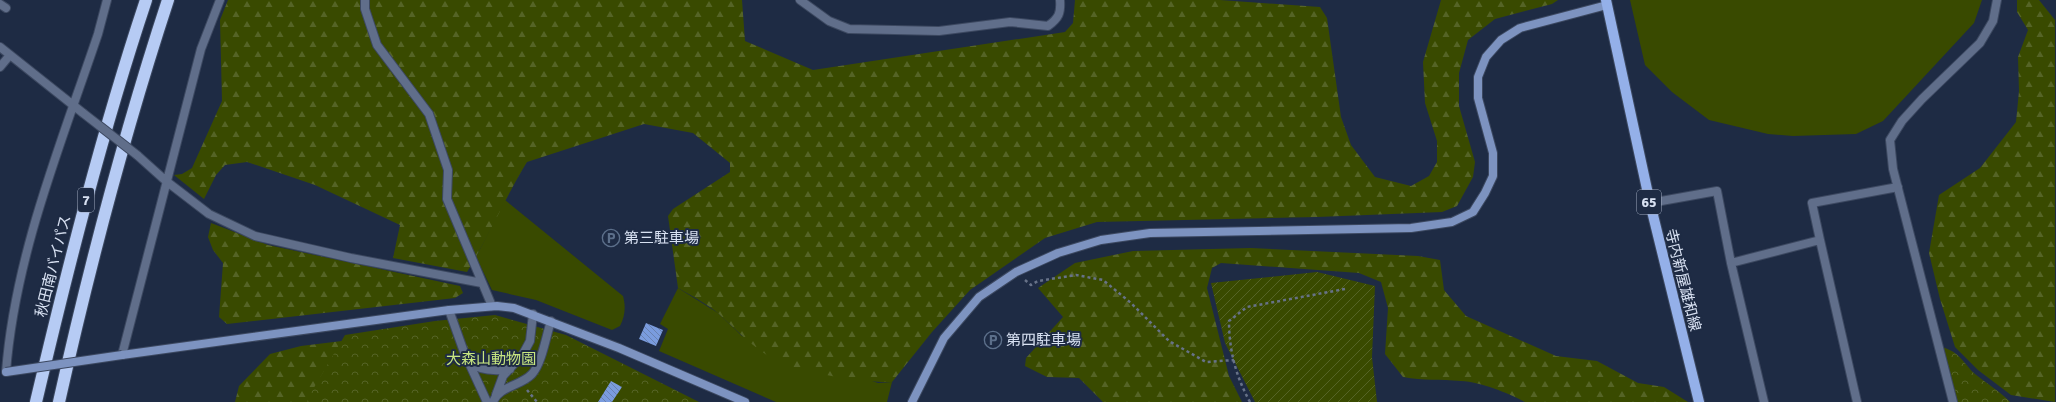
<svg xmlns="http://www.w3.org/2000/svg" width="2056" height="402" font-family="Signika,'Noto Sans JP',sans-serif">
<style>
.grass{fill:#394a00}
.forest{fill:url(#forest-firs)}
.park{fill:url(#park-crowns)}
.garden{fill:url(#garden-furrows)}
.building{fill:url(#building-back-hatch)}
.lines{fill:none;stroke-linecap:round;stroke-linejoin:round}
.street-casing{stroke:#3c4860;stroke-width:10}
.secondary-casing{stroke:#3c4860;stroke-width:10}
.primary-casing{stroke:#3c4860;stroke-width:12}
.highway-casing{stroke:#3c4860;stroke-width:14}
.path{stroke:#677288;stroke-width:2.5;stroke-dasharray:3 3;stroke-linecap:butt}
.street{stroke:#606e8a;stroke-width:8}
.secondary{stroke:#7d93c0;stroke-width:8}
.primary{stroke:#94b0e9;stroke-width:10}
.highway{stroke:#b6cbf4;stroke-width:12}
.street-bridge-casing{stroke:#3c4860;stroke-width:10;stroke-linecap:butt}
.secondary-bridge-casing{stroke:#3c4860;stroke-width:10;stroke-linecap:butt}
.street-bridge{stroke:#606e8a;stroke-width:8}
.secondary-bridge{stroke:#7d93c0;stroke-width:8}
.labels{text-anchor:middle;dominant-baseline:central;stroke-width:4;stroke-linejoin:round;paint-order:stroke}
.shield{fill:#1e2b44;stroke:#a0aabe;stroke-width:1}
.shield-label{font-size:14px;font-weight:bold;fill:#d8e1f2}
.poi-label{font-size:15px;fill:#d8e1f2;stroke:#1e2b44;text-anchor:start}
.street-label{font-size:15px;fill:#d8e1f2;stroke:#1e2b44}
.park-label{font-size:15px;fill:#c8e780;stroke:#1e2b44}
</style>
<defs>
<pattern id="forest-firs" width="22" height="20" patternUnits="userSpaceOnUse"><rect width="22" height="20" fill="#394a00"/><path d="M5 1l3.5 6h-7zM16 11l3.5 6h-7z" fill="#556426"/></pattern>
<pattern id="park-crowns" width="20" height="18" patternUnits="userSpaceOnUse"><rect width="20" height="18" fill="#394a00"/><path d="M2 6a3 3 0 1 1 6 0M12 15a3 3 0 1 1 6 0" fill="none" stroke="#556426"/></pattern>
<pattern id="garden-furrows" width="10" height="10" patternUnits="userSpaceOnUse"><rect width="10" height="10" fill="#394a00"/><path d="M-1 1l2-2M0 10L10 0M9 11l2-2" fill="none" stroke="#556426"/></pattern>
<pattern id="building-back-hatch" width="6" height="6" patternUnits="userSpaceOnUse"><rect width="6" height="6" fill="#7a9cde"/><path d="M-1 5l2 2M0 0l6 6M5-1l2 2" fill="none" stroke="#6982b1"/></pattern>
</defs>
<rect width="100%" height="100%" fill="#1e2b44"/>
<path class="grass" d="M1630 0H1982L1974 23 1883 121 1856 134 1793 136 1768 134 1709 120 1672 92 1645 65Z
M505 200 623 296C626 307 625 316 620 326L612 330 536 300 492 290 476 257Z
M678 288 718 313 742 336 878 383 892 382 887 402H776L659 351 668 329 660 324Z"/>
<path class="forest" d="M228 0H742L745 41 813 70 1065 32 1073 23 1075 0H1220L1320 7 1327 18 1341 117 1351 145 1375 177 1411 186 1429 176 1437 162V141L1425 103 1423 62 1441 0H1558L1552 4 1495 19 1468 40 1459 73V106L1475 162 1473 177 1457 206 1442 212 1317 217 1097 222 1045 238 970 290 932 332 892 382C863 383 793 372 768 356 750 344 735 329 719 314 707 304 692 296 678 288L668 216 673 209 730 172V163L693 133 644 124 527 162C505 198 489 236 467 272L393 258 400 225 315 185 247 162 225 165 216 175 204 199 174 175 182 174 192 168 222 101 220 20Z
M2017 0H2039L2055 20V402L2011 395 1978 370 1955 347 1940 299 1929 253 1939 195 1980 168 2016 122 2019 91 2018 57 2028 30 2017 12Z
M211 223 268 245 460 286 463 293 455 298 227 324 219 317 223 263 213 250 208 237Z
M1251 248 1418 256 1440 260 1444 290 1466 316 1556 356 1597 361 1638 383 1664 387 1688 402H1525C1508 393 1481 382 1461 381 1440 379 1424 381 1403 377L1385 354 1388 308 1381 282 1359 273 1221 263 1212 268 1207 288 1229 376 1242 402H1103L1079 378 1047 377 1025 366 1026 358 1063 317 1038 288 1075 263 1133 251Z
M407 333 445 402H235L239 386 270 354 301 346Z"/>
<path class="park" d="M495 315 566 335 699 402H307L312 391 345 335 435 321Z
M1942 347C1960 352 1963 363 1975 374 1987 384 2000 391 2010 402H1957Z"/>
<path class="garden" d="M1317 272 1375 286 1372 357 1377 402H1255L1225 343 1211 283Z"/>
<path class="building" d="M646 323 663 330 656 346 639 339Z
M611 381 622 387 612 402H598Z"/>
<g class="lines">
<defs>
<path id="street" d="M365 0V9L377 45 429 114 448 170 447 199 492 306
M800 0 829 21 849 29 939 31 1010 22 1048 26C1059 18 1061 13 1060 0
M0 4 6 8
M0 47 83 113
M0 67 10 55
M137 155 166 181 209 214 255 236 351 258 482 283
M1650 203 1717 191 1731 263 1820 240 1812 203 1898 187
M1820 240 1857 402
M1731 263 1764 402
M449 310 464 352 487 402
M122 355 201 49 220 0
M469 362C480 371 497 371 510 369
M6 372C15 255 61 144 98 34L107 0
M496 395 503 376 523 354 530 341 533 314
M493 402C499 386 521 386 532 374 542 363 546 336 551 321
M1953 402 1893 169 1890 140 1902 121 1922 99 1980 43 1993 21 1997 0"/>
<path id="secondary" d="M122 355 449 310 497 306 514 308 619 348 745 402
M912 402 944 338 979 297 1016 272 1058 253 1101 240 1150 233 1411 228 1452 222 1473 212 1485 193 1493 176V153L1478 98V77L1486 57 1501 40 1520 28 1607 5"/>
<path id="primary" d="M1606 0 1650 203 1699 402"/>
<path id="highway" d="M36 402C68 267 102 132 146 0
M59 402C89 268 125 131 168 0"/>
</defs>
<use href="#street" class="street-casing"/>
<use href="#secondary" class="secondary-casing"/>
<use href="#primary" class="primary-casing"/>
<use href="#highway" class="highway-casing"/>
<path class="path" d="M1025 280 1031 285 1038 281 1076 275 1103 280 1131 303 1169 341 1206 362 1234 360
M527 390 537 402
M1250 402C1236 377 1229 350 1229 321L1247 307 1345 289"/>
<use href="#street" class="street"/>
<use href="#secondary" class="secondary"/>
<use href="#primary" class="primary"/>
<use href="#highway" class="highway"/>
<defs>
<path id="street-bridge" d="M83 113 137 155"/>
<path id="secondary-bridge" d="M6 372 122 355"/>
</defs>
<use href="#street-bridge" class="street-bridge-casing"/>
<use href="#secondary-bridge" class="secondary-bridge-casing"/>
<use href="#street-bridge" class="street-bridge"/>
<use href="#secondary-bridge" class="secondary-bridge"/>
</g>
<defs>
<symbol id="parking-ring" viewBox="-11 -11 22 22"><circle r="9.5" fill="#1e2b44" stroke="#5c6f8a" stroke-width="1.5"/><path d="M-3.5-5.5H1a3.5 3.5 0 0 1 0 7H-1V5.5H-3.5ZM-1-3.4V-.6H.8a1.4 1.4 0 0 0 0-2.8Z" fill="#5c6f8a"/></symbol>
</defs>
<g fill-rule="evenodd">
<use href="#parking-ring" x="601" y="228" width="20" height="20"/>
<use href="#parking-ring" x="983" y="330" width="20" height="20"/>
</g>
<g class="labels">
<g class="shield">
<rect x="78" y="188" width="16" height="24" rx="3"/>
<rect x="1637" y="190" width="24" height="24" rx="3"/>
</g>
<g class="shield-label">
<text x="86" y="200">7</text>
<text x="1649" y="202">65</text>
</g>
<g class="poi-label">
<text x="624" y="238">第三駐車場</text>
<text x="1006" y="340">第四駐車場</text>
</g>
<g class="street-label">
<text transform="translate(53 266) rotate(-76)">秋田南バイパス</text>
<text transform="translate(1683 280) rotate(76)">寺内新屋雄和線</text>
</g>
<g class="park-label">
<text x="491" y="359">大森山動物園</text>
</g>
</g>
</svg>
